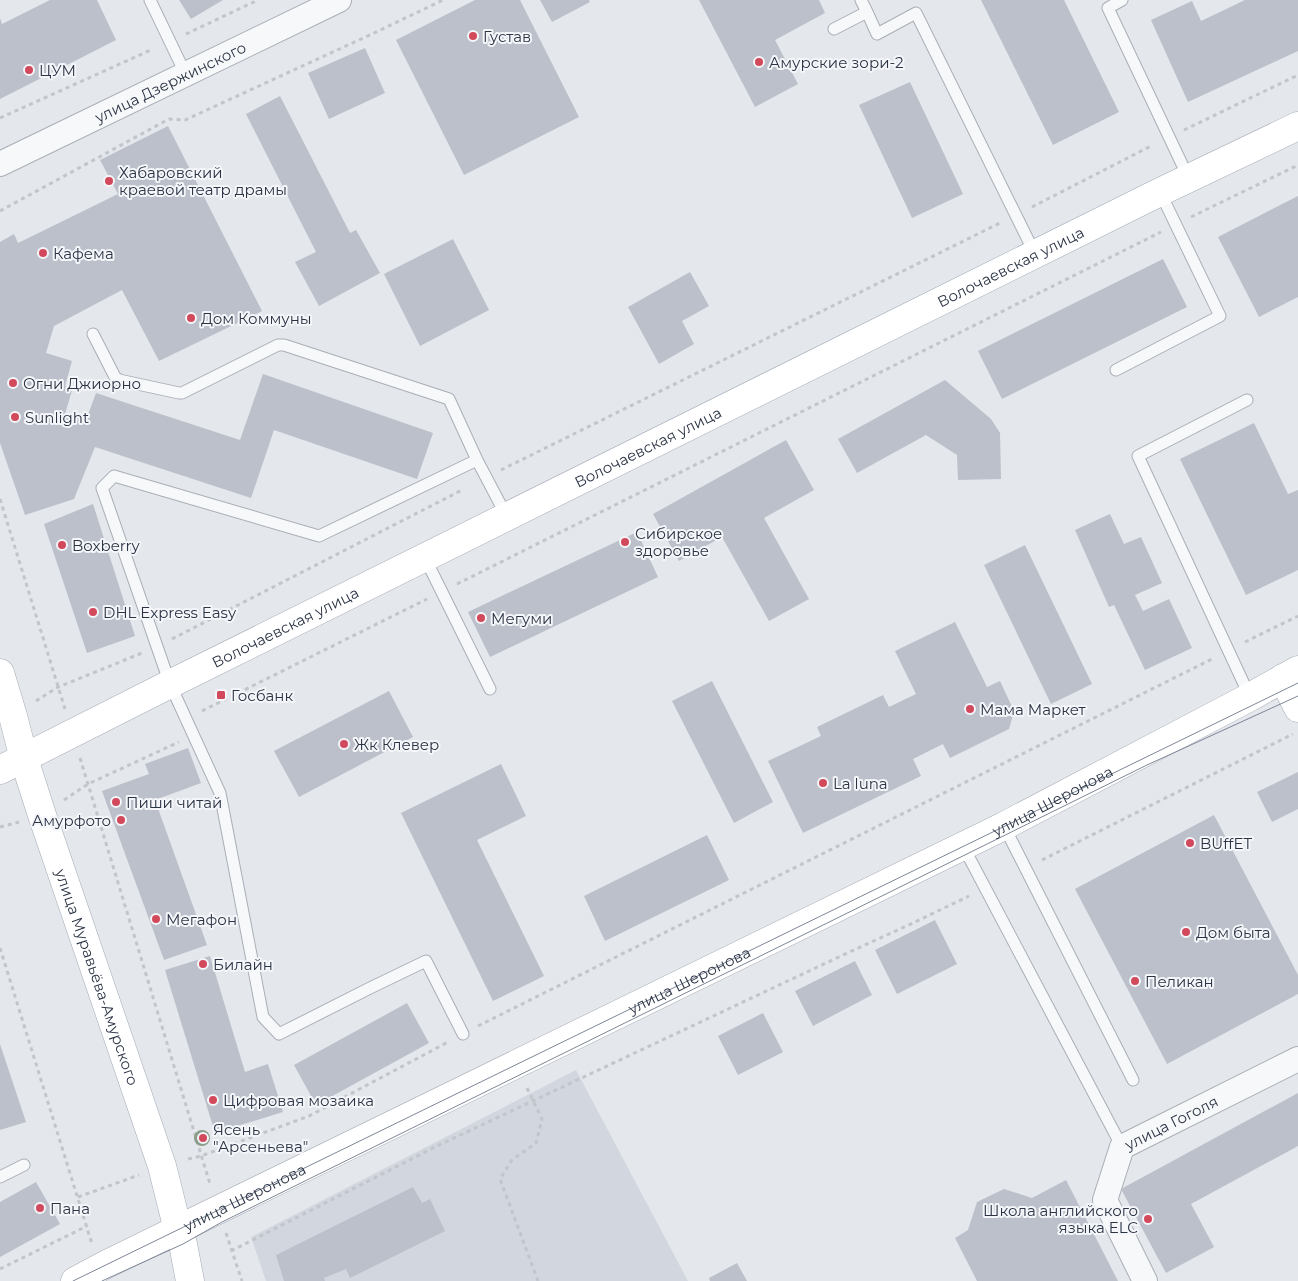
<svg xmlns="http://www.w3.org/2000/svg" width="1298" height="1281" font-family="Montserrat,sans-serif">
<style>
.built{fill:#d2d6de}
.building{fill:#bbc0ca}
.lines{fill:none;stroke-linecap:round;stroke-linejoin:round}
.lane-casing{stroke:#a9aeb7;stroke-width:13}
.street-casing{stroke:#a9aeb7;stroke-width:26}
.secondary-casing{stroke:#a9aeb7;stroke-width:29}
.primary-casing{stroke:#a3abb8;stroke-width:29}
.path{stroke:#c2c5cb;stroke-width:3;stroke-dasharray:4 4;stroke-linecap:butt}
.lane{stroke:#f7f8fa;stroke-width:11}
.street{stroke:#f7f8fa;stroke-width:24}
.secondary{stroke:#fff;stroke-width:28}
.primary{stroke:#fff;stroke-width:28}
.tram{stroke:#7d8696;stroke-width:1}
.tree{fill:#899d89}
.poi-dot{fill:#d1495b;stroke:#f4f6f9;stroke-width:2}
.labels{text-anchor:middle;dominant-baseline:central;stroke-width:4;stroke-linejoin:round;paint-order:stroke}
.poi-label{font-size:15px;fill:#2b3445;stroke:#f4f6f9;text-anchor:start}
.street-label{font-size:15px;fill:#2b3445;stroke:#f4f6f9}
</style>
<rect width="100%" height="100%" fill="#e4e7ec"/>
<path class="built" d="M576 1070 688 1281H266L251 1237Z"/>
<path class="building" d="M50 0H97L116 40 0 99V18L2 24Z
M179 0H223L191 19Z
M475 0H520L579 117 464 175 396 40Z
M540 0H589L590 2 552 22Z
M699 0H819L825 13 775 40 798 84 755 107Z
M981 0H1064L1119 112 1053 145Z
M1245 0H1298V51L1188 102 1151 20 1192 1 1201 21Z
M365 48 385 93 329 119 308 73Z
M910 82 963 194 912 218 859 105Z
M280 96 350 233 356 230 380 273 319 306 295 262 316 252 246 114Z
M168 126 262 311 159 361 122 290 54 326 46 353 72 361 65 386 73 387 65 414 86 420 96 393 240 440 263 374 433 433 417 479 274 430 251 498 95 447 74 499 25 515 0 443V242L14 234 18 243 118 194 100 160Z
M1298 196V297L1259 317 1218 237Z
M453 239 489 310 420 346 384 274Z
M1163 259 1187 307 1002 399 978 351Z
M690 272 709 306 682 321 694 344 659 364 628 307Z
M945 380 991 419 1000 433 1001 479 958 480 957 455 926 435 857 473 838 439Z
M1254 423 1288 494 1298 490V570L1246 595 1180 459Z
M786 440 814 490 764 518 809 599 769 621 722 537 679 561 653 514Z
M93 504 135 636 87 653 44 524Z
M1110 514 1124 544 1141 537 1162 583 1135 595 1143 611 1169 599 1192 648 1145 670 1114 605 1109 607 1075 530Z
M637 532 658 577 490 657 468 612Z
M1025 545 1092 684 1051 704 984 565Z
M955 622 987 687 1000 681 1014 711 1009 729 950 758 943 744 913 759 921 776 803 833 768 761 821 736 817 727 883 695 889 707 916 694 895 651Z
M712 681 773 802 734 823 672 701Z
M389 691 413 737 299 797 274 751Z
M188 748 201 783 155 800 207 945 164 960 102 791 149 774 145 764Z
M501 764 526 816 477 840 544 976 493 1001 401 813Z
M1298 772V809L1272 822 1257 792Z
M1214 815 1298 975V994L1167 1064 1075 889Z
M707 835 729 880 605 941 584 896Z
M935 920 957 964 897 994 875 950Z
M210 956 245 1072 268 1064 283 1112 215 1133 165 970Z
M855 961 872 995 813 1026 795 991Z
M407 1003 429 1043 316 1105 294 1065Z
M763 1013 783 1052 738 1075 718 1036Z
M0 1044 26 1122 0 1130Z
M1298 1093V1146L1191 1204 1214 1247 1166 1273 1121 1189Z
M1066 1180 1118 1281H977L955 1238 968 1230 977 1202 1004 1189 1032 1198Z
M36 1182 60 1224 0 1257V1202Z
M413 1187 422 1203 430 1199 445 1231 350 1278 346 1269 324 1278 325 1281H284L276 1255Z
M737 1263 747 1281H710L709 1278Z"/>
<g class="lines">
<defs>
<path id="lane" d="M150 0 186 75
M1122 0 1108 8 1189 179
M867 12 877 34 916 13 1035 254
M834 29 867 12 861 0
M93 334 115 377 119 380 179 393H182L278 345H284L449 399 477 460 507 517
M1116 370 1220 316 1160 192
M1247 400 1138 456 1250 697
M425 558 490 689
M1004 826 1133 1080
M963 846 1122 1147
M463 1034 426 961 370 988 279 1034 263 1017 220 793 170 684 102 488 114 476 319 536 477 460
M0 1177 24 1165"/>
<g id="street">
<path id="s1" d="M0 164 339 0"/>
<path id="s2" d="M1145 1281 1105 1200 1122 1147 1298 1059"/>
</g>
<g id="secondary">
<path d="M0 673 13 716 24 759"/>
<path d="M1283 678 1298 708"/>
<path id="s3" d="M75 1281 107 1264 1004 826 1250 697 1298 670"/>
</g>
<g id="primary">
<path id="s4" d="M24 759 42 815 162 1166 178 1230 183 1244 190 1281"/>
<path id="s5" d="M0 770 170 684 1160 192 1298 126"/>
</g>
</defs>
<use href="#lane" class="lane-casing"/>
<use href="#street" class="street-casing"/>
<use href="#secondary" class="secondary-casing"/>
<use href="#primary" class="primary-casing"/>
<path class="path" d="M186 34 258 0
M0 118 153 49
M1184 130 1298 75
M1032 207 1153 145
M0 211 169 119 185 120 372 34 443 0
M1191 217 1298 165
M501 470 1000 223
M0 499 65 709
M457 584 1161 232
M172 639 462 490
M1245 642 1298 616
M36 701 58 687 142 653
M202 711 427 599
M80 758 210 1184
M64 800 88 784 179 742
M0 827 19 822
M1042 860 1293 734
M0 948 92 1244
M478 1026 1212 659
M527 1088 542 1119 536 1143 512 1160 500 1179 538 1281
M188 1159 201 1156 309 1116 448 1042
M78 1197 139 1175
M226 1233 242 1281
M231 1251 437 1146 843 955 913 923 969 896
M0 1269 87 1226"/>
<use href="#lane" class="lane"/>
<use href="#street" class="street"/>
<use href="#secondary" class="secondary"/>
<use href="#primary" class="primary"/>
<path class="tram" d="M73 1281 1298 683
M102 1281 183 1244 222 1222 1147 765 1298 696"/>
</g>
<circle class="tree" cx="202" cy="1138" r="8"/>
<g class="poi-dot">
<circle cx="473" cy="36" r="5"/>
<circle cx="759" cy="62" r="5"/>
<circle cx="29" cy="70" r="5"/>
<circle cx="109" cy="181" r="5"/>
<circle cx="43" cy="253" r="5"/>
<circle cx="191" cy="318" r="5"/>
<circle cx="13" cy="383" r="5"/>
<circle cx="15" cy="417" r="5"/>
<circle cx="625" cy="542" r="5"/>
<circle cx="62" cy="545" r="5"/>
<circle cx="93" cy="612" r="5"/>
<circle cx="481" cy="618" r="5"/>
<rect x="216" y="690" width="10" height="10" rx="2.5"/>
<circle cx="970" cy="709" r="5"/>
<circle cx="344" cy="744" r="5"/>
<circle cx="823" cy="783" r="5"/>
<circle cx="116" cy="802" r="5"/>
<circle cx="121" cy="820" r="5"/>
<circle cx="1190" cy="843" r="5"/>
<circle cx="156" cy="919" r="5"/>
<circle cx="1186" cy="932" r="5"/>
<circle cx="203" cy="964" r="5"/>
<circle cx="1135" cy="981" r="5"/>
<circle cx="213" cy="1100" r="5"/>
<circle cx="203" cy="1138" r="5"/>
<circle cx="40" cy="1208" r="5"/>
<circle cx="1148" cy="1219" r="5"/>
</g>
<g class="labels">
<g class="poi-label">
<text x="483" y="36">Густав</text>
<text x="769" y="62">Амурские зори-2</text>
<text x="39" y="70">ЦУМ</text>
<text x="119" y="172">Хабаровский<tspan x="119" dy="17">краевой театр драмы</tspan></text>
<text x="53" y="253">Кафема</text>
<text x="201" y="318">Дом Коммуны</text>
<text x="23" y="383">Огни Джиорно</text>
<text x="25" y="417">Sunlight</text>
<text x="635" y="533">Сибирское<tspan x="635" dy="17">здоровье</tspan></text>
<text x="72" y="545">Boxberry</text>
<text x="103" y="612">DHL Express Easy</text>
<text x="491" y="618">Мегуми</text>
<text x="231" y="695">Госбанк</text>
<text x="980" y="709">Мама Маркет</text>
<text x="354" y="744">Жк Клевер</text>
<text x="833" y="783">La luna</text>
<text x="126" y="802">Пиши читай</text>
<text x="111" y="820" text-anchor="end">Амурфото</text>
<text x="1200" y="843">BUffET</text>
<text x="166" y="919">Мегафон</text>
<text x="1196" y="932">Дом быта</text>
<text x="213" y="964">Билайн</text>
<text x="1145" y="981">Пеликан</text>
<text x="223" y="1100">Цифровая мозаика</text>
<text x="213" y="1129">Ясень<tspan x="213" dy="17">"Арсеньева"</tspan></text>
<text x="50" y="1208">Пана</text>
<text x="1138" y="1210" text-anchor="end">Школа английского<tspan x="1138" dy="17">языка ELC</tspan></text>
</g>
<g class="street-label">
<text stroke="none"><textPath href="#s1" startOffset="189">улица Дзержинского</textPath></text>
<text stroke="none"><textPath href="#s5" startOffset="1129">Волочаевская улица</textPath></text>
<text stroke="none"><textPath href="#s5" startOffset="724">Волочаевская улица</textPath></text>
<text stroke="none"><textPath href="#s5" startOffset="319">Волочаевская улица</textPath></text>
<text stroke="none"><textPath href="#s3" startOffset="1089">улица Шеронова</textPath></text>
<text stroke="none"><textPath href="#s4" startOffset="230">улица Муравьёва-Амурского</textPath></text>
<text stroke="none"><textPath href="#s3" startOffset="684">улица Шеронова</textPath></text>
<text stroke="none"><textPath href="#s2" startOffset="201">улица Гоголя</textPath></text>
<text stroke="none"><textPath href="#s3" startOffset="189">улица Шеронова</textPath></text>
</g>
</g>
</svg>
